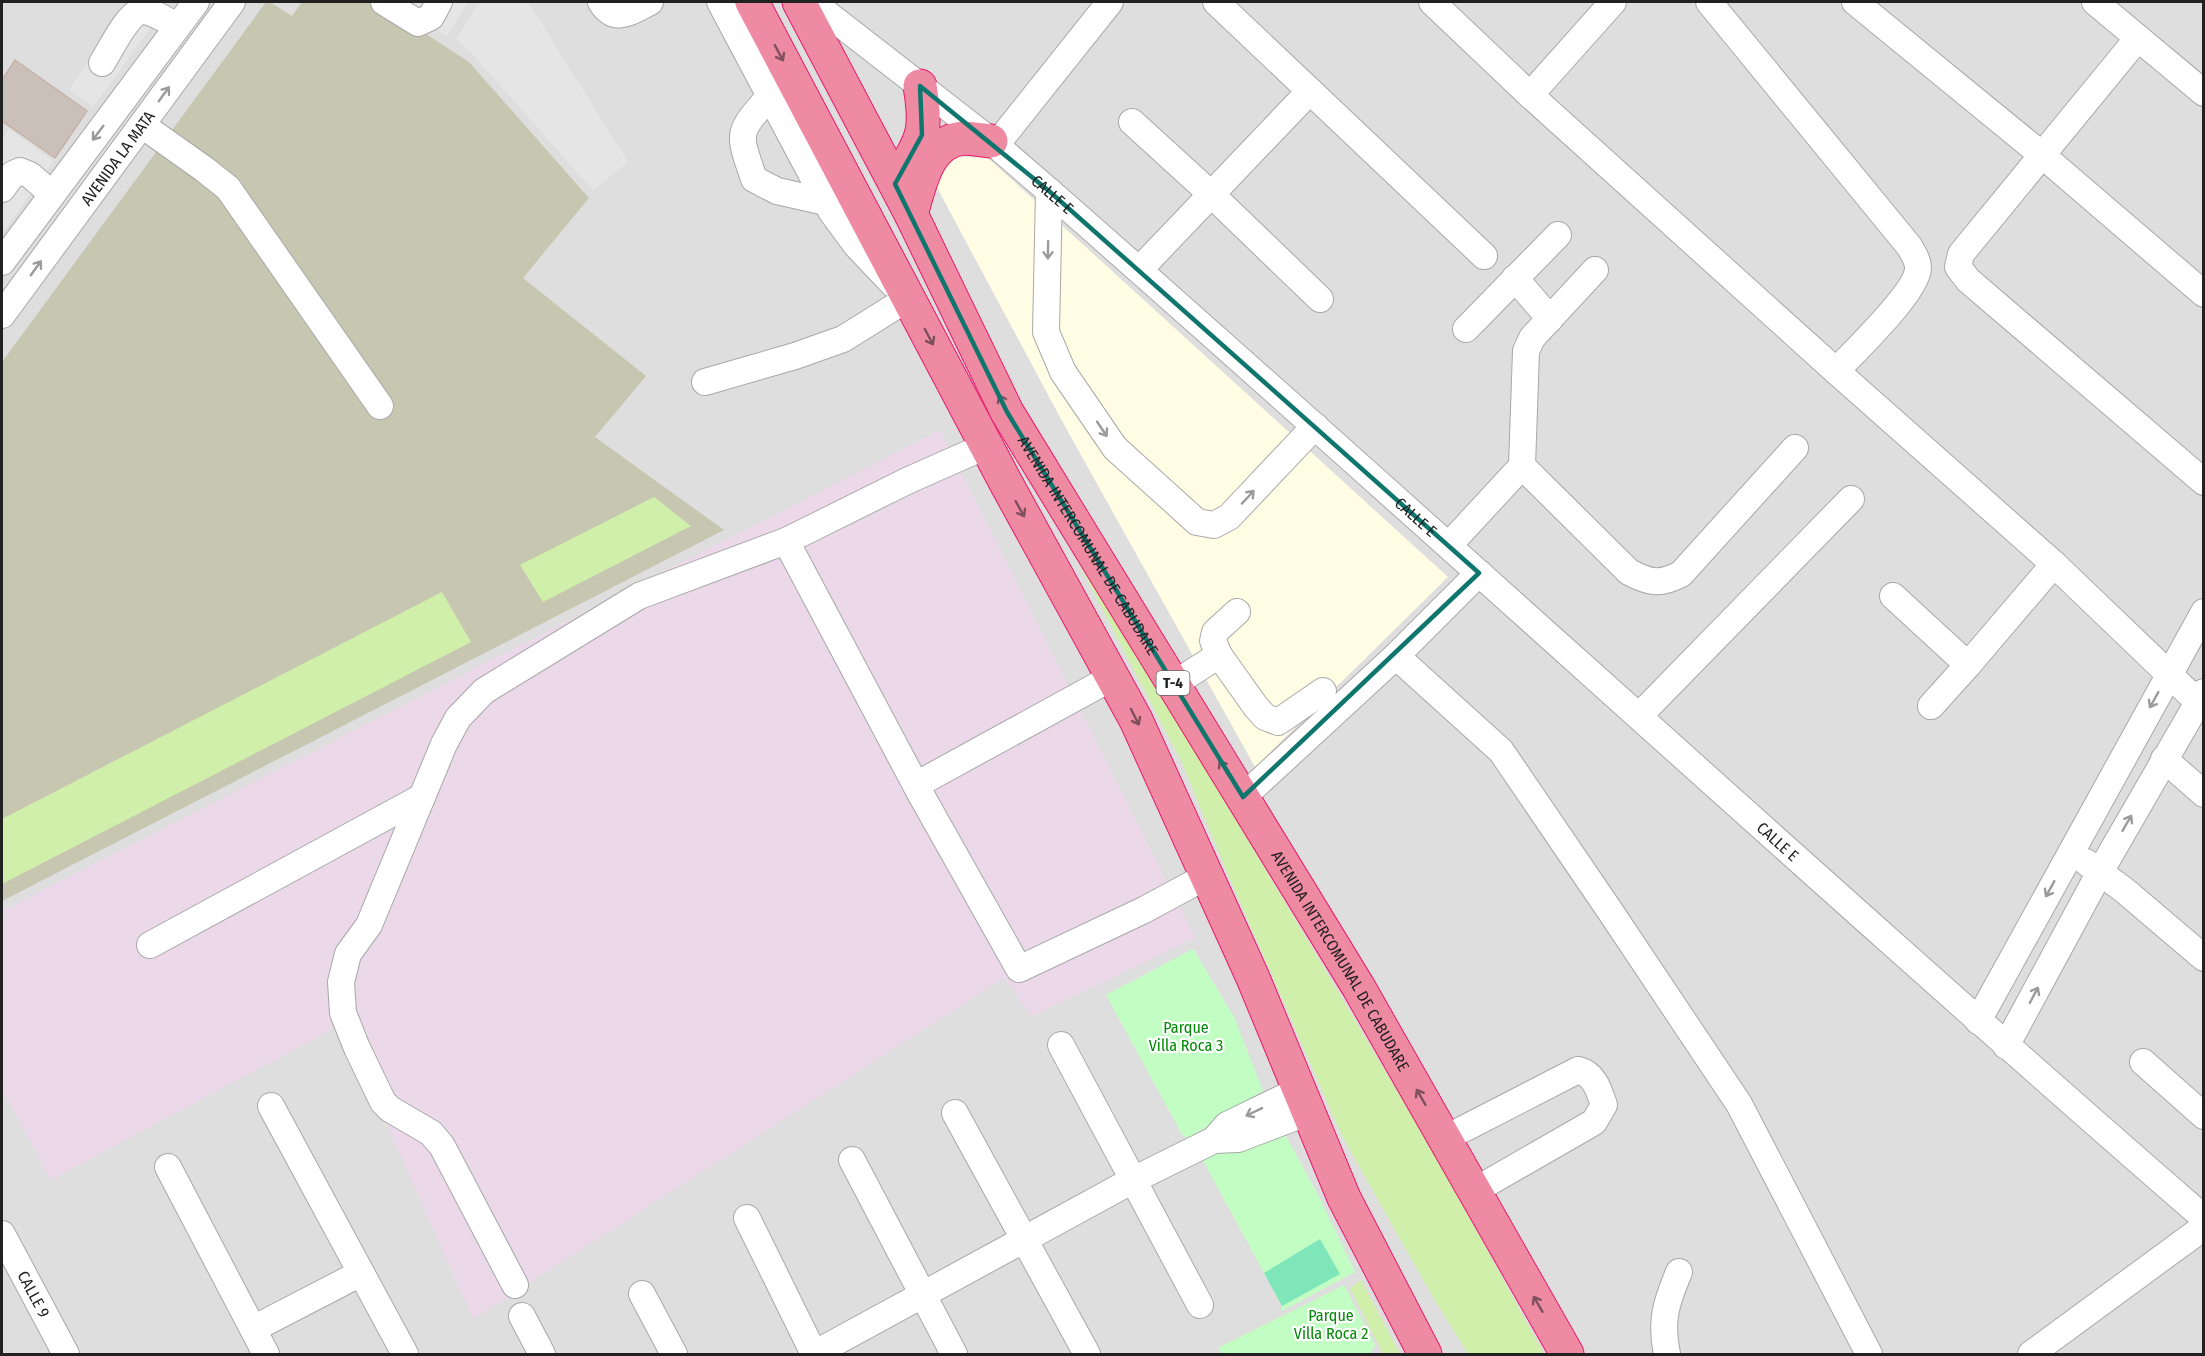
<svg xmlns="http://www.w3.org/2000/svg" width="2205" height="1356" font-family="'Fira Sans Condensed',sans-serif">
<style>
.residential{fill:#dfdede}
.industrial{fill:#ebd8e9}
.education{fill:#fffde3}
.construction{fill:#c7c6b1}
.grass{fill:#d0efaa}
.park{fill:#c2fec3}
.pitch{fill:#7fe6b9}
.parking{fill:#e5e5e5}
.building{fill:#cac0b9;stroke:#c5b3a8;stroke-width:1.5}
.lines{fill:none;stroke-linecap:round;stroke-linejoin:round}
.minor-casing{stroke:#a8a8a8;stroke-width:28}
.highway-casing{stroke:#e91b6d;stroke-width:35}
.minor{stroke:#fff;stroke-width:26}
.highway{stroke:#ee8aa2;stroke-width:33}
.oneway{stroke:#7d505b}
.oneway2{stroke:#9b9b9b}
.marked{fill:none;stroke:#0f766e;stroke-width:4.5;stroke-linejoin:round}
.labels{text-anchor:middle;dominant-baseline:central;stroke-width:4.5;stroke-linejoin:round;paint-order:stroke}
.shield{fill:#fff;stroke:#646464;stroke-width:1.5}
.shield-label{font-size:15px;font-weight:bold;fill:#212121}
.street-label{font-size:16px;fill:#212121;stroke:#fff}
.park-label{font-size:16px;fill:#038a07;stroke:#fff}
</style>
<rect width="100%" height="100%" fill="#f2eee7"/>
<path class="residential" d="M2 2H2203V1354H2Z"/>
<path class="industrial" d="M940 430 1195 938 1032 1016 1004 978 473 1319 342 1024 51 1180 2 1089V911Z"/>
<path class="education" d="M952 156 988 158 1448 577 1255 767 1062 421 933 180Z"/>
<path class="construction" d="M266 2H270L292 16 302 2H377L469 62 589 198 523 278 646 376 595 437 724 530 2 901V362Z"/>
<path class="grass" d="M654 497 691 526 543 602 520 565Z
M1047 502 1435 1155 1544 1354H1468L1431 1294 1342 1136 1228 875 1182 763Z
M442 592 471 642 2 884V819Z
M1361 1280 1400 1354H1383L1350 1288Z"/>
<path class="park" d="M1193 949 1234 1017 1263 1091 1188 1138 1183 1136 1106 995Z
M1275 1116 1318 1195 1355 1272 1282 1311V1306L1201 1157Z
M1344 1285 1375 1345 1370 1354H1223L1218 1348Z"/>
<path class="pitch" d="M1320 1239 1340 1274 1282 1306 1264 1273Z"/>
<path class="parking" d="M133 2H164L168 4 93 107 69 89Z
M405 2H468L447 36 401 8Z
M479 2H528L628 162 593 190 474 56 456 39Z
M9 129 53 161 2 234V139Z"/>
<path class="building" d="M15 60 87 111 55 158 2 121V80Z"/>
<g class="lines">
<defs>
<g id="minor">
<path d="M384 2 418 23 431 17 439 2"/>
<path d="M601 2C615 25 631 11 650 2"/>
<path d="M720 2 831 211 856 245 893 284"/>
<path id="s1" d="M812 2 991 141 1049 191C1437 531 1815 880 2204 1218"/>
<path d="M1216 2 1310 91"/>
<path d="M1432 2 1530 95 1836 371 2054 564 2198 702"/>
<path d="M1709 2 1909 246C1913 253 1918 260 1918 268 1918 291 1854 352 1836 371"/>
<path d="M1855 2 2042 155 2204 294"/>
<path d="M2095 2 2138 38"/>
<path d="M102 63C110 51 128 12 142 11 153 11 167 21 177 26"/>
<path d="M2204 93 2138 38 1961 254 1958 267 1968 280 2204 482"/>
<path d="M1530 95 1613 2"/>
<path d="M770 96C736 134 738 132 754 179L777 191 826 202"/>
<path d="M1132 122 1211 194 1320 299"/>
<path d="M142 125 204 169 228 188 380 406"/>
<path d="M996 145 1110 2"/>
<path d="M2 189 13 174 20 171 30 175 52 194"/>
<path d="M1049 191 1046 332 1063 372 1115 448 1197 522 1214 525 1229 517 1315 426"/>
<path d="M2 262 196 2"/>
<path d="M1139 270 1310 91 1484 256"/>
<path d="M1515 278 1550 319"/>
<path id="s2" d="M2 315 232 2"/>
<path d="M1466 329 1558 235"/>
<path d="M705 382 795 356 843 339 907 299"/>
<path d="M986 446 909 480 786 541 920 793 1019 969 1144 910 1207 876"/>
<path d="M1522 466 1629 572C1650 583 1660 585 1681 574L1795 448"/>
<path d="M1449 545 1522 466 1526 351 1532 338 1595 270"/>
<path d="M1893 596 1968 665 2054 564"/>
<path d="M1219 655 1213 641 1215 632 1237 612"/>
<path d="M1396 656 1501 751 1610 911 1739 1104 1869 1354"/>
<path d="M1174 684 1219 655 1256 707 1265 717 1278 722 1323 691"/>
<path d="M1931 706 1968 665"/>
<path d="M1639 716 1851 499"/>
<path d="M2164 759 2204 794"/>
<path d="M916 785 1113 677"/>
<path d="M1243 797 1396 656 1479 573"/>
<path d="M2086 862 2124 890 2204 958"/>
<path d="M150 945 422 797"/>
<path d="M1978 1021 2204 612"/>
<path d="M1061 1045 1200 1305"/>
<path d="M2006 1046 2100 872 2204 692"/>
<path d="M2143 1062 2204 1116"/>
<path d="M271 1106 405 1354"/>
<path d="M955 1113 1087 1354"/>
<path d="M1444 1139 1578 1070C1595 1074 1599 1091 1604 1105L1594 1122 1474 1191"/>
<path d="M1214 1140 1238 1139 1309 1112"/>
<path d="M852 1160 954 1354"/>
<path d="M168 1167 266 1354"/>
<path d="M747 1218 814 1354"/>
<path id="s3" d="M2 1234 66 1354"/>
<path d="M515 1285 442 1146 431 1133 390 1109 383 1102 357 1048 343 1013 341 982 348 954 369 925 444 744 458 718 484 691 639 596 786 541"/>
<path d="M642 1294 674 1354"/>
<path d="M522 1316 542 1354"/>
<path d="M253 1329 361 1273"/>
<path d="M814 1354 1133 1180 1214 1140 1227 1125 1299 1090"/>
<path d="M1667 1354C1660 1321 1666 1303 1679 1272"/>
<path d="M2031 1354 2204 1227"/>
</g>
<g id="highway">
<path d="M752 2 1007 485 1136 720 1253 978 1344 1198 1425 1354"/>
<path id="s4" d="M799 2 911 214 1007 412 1359 988 1567 1354"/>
<path d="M902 172C924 138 927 127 920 86"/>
<path d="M911 214C920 186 926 142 963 138 971 138 982 140 991 141"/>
</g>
</defs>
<use href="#minor" class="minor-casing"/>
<use href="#highway" class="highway-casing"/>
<use href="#minor" class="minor"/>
<use href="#highway" class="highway"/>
</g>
<defs><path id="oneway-shaft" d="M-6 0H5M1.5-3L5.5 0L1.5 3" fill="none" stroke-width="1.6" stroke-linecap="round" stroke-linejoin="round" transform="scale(1.5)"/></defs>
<g class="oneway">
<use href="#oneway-shaft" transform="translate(779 53) rotate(62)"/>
<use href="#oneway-shaft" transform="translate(929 337) rotate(62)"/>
<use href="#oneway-shaft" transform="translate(1003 403) rotate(-116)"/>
<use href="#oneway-shaft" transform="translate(1020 509) rotate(61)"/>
<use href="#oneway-shaft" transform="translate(1135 717) rotate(63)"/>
<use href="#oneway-shaft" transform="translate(1224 768) rotate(-121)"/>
<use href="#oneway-shaft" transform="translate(1421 1097) rotate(-120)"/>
<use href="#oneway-shaft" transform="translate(1538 1304) rotate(-120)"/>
</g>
<g class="oneway2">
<use href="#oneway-shaft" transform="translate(164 94) rotate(-54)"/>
<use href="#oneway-shaft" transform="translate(98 133) rotate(127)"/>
<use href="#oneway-shaft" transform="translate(1048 250) rotate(91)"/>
<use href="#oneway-shaft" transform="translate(36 268) rotate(-54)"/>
<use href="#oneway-shaft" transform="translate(1102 429) rotate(56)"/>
<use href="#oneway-shaft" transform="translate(1248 497) rotate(-47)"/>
<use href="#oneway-shaft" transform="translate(2154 700) rotate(119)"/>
<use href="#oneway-shaft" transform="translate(2127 823) rotate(-60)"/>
<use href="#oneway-shaft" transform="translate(2050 889) rotate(119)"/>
<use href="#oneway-shaft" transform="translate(2034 995) rotate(-62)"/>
<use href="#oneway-shaft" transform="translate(1254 1112) rotate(154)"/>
</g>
<path class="marked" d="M920 86 1049 191 1479 573 1243 797 1007 412 895 184 922 135Z"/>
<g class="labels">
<rect class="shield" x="1156.5" y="671" width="33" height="24" rx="4.5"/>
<g class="shield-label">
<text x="1173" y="683">T-4</text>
</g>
<g class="street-label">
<text stroke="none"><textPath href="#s2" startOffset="195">AVENIDA LA MATA</textPath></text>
<text stroke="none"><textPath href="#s1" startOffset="308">CALLE E</textPath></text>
<text stroke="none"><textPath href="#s1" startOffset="794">CALLE E</textPath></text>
<text stroke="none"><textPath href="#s4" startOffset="616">AVENIDA INTERCOMUNAL DE CABUDARE</textPath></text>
<text stroke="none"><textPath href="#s1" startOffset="1280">CALLE E</textPath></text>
<text stroke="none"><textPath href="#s4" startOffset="1102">AVENIDA INTERCOMUNAL DE CABUDARE</textPath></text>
<text stroke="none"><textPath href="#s3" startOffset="68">CALLE 9</textPath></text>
</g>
<g class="park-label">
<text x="1186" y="1027">Parque<tspan x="1186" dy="18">Villa Roca 3</tspan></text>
<text x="1331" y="1315">Parque<tspan x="1331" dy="18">Villa Roca 2</tspan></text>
</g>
</g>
<rect width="2205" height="1356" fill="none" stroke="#212121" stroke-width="6"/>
</svg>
